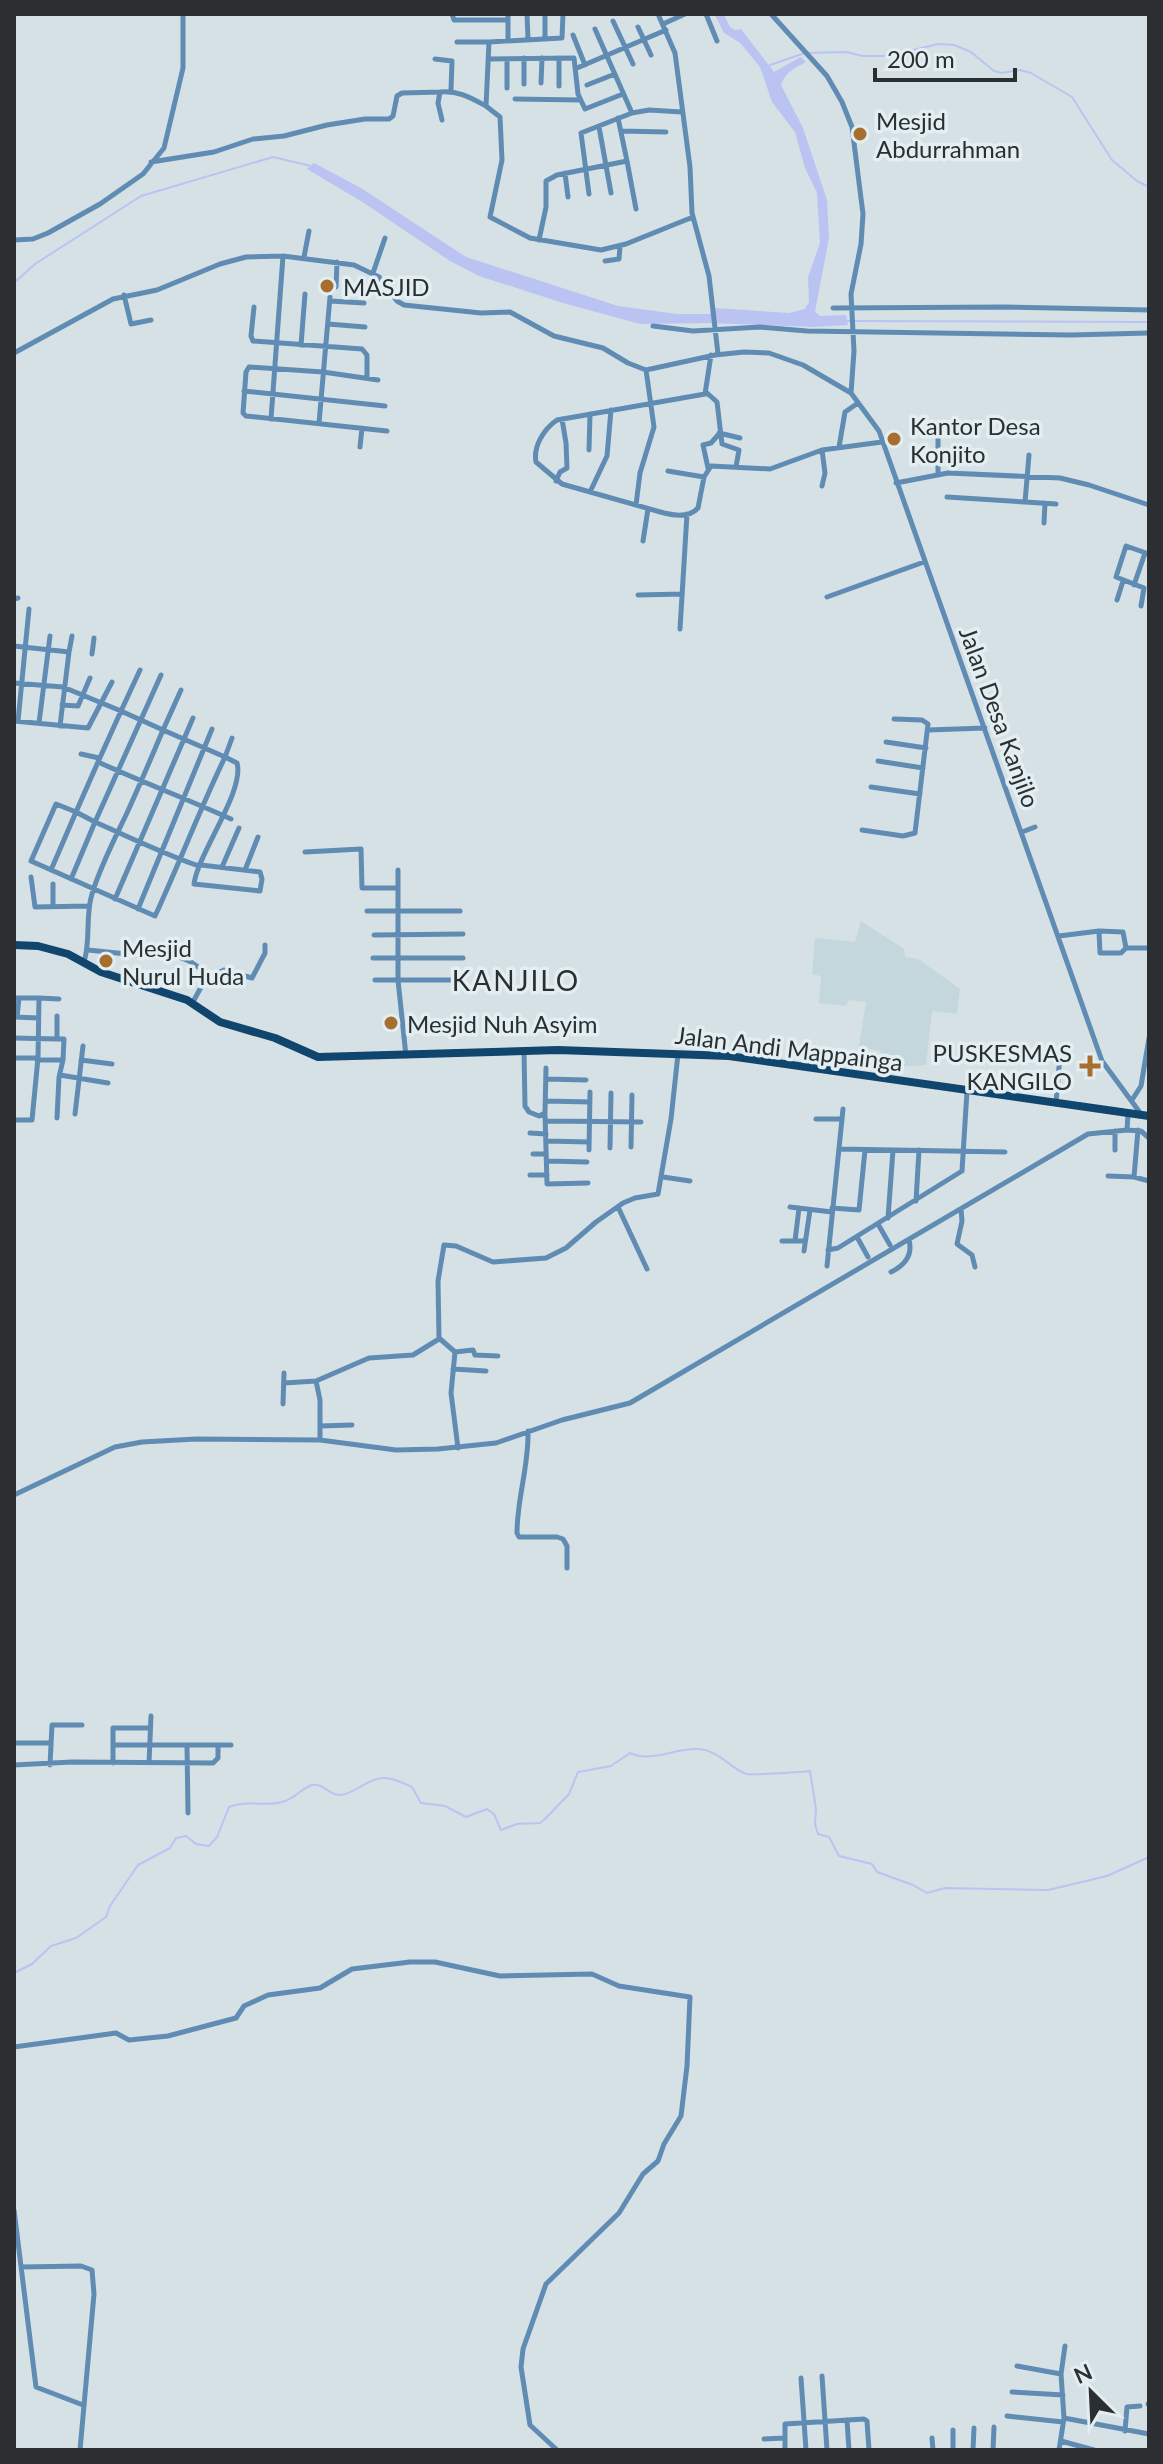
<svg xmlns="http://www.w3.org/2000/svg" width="1163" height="2464" font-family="Lato,sans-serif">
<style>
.built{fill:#c3d7dd}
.water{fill:#bbc3f3}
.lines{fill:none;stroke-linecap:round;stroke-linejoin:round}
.stream{stroke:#bbc3f3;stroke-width:2}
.river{stroke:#bbc3f3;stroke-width:8}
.street{stroke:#608cb4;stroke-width:5}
.primary{stroke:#10456e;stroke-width:8}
.poi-dot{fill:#a76e2d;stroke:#e2eef1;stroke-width:3}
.labels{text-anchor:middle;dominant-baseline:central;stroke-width:7;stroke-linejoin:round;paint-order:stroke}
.poi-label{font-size:24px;fill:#2b2f31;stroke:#e2eef1;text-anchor:start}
.street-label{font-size:24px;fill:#2b2f31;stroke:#e2eef1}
.quarter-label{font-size:28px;letter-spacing:2px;fill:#2b2f31;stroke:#e2eef1}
</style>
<rect width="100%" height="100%" fill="#d5e1e4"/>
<path class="built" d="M861 921 904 949 905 957 918 959 960 989 957 1014 932 1011 926 1065 895 1067V1076L879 1073 881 1051 859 1047 866 1002 849 1000 846 1006 819 1003 821 976 812 974 815 938 855 942Z"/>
<path class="water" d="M741 29 774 72 801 57 806 62C795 68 785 72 781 85L803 128 827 200 829 238 815 312 820 316 846 315 848 325 814 327 709 323 640 324 563 303 479 276 450 261 364 203 307 169 314 163 361 188 466 257 618 306 677 314H710L713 308 789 313 805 309 809 302 808 277 820 243 817 193 805 168 795 132 772 102 760 67 737 39 736 30Z"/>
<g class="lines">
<path class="stream" d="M770 65 805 53 846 52 863 56H888L938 44 954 45 971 52 994 71 1002 73 1020 70 1031 73 1072 97 1112 160 1137 181 1149 187
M14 283 35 264 141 196 273 157 311 166
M846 321 1149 322
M14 1973 32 1964 51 1946 76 1938 106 1917 110 1906 138 1865 170 1848 176 1838 186 1836 196 1844 209 1846 217 1837 229 1807C247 1799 266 1808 285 1801 295 1798 302 1788 312 1785 325 1783 329 1796 341 1795 356 1793 367 1779 382 1778 392 1777 403 1783 412 1787L421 1803 445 1806 466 1817 487 1809 494 1814 501 1830 517 1824 540 1823 546 1818 569 1794 578 1772 611 1766 630 1753C651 1763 675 1748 697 1749 718 1749 732 1770 747 1774 752 1775 804 1772 810 1771L816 1809 815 1824 818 1834 829 1837 839 1856 872 1864 877 1872 913 1885 927 1893 945 1888 1048 1890 1107 1876 1149 1857"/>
<path class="river" d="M719 14 727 30 745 41"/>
<path class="street" d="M452 14 454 20H507
M527 14 528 39
M545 14V39
M563 14 562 38 489 42 486 106 500 117 502 160 490 217 530 238 601 250 626 244 693 217
M658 14 675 53 690 167 692 213 709 276 718 354
M706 14 717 41
M771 14 827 76 842 102 852 127 863 214 861 244 851 294 854 351 851 393 879 431 1102 1061 1141 1114
M613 21 633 64
M663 24 685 14
M638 27 651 55
M595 29 632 113
M573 35 585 65
M508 40V14
M457 42H489
M524 58V84
M559 58V86
M435 59 452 61 451 90
M489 59 574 58 578 94 585 109 623 94
M507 59V88
M577 68 666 30
M541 83 542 58
M587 85 615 74
M440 92C458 90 471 98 486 106
M515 99 580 100
M599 127 611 193
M621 131 666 132
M627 161 636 209
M151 162 214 152 253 139 284 136 327 125 365 119H389L393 116 397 96 402 93 440 92 438 103 442 120
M565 173 568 197
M589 194 581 133 632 113 649 110 682 112
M14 240 33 239 48 233 100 204 143 174 164 148 183 68V14
M539 240 546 207V181L557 175 627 161 618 118
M304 257 309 231
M605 261 619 259 620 246
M373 273 385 238
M336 287 337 262
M124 295 131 324 151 320
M330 301 364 303
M254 307 251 336 253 341 362 349 367 355V378
M833 308 1004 307 1149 310
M328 324 365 327
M653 326 693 331 760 327 807 331 1071 335 1149 333
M301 345 305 294
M14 353 113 299 157 290 220 264 246 257 283 256 354 265 379 277 397 301 404 305 481 313 510 312 554 336 603 348 628 363 646 370 715 355 744 352 769 353 803 365 851 393
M711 355 705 394 557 420C544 429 533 446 536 462L562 484 664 513C676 516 690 517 698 508L704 477 711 466 770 469 822 450 882 442
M378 380 323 372 249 367 246 372 243 413 246 416 387 431
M244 391 385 406
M707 393 717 402 722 444 739 450 736 467
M271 419 283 256
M319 423 330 297
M719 433 740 438
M360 447 362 428
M839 447 845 412 858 403
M589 450 590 414
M822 450 825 473 822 486
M708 468 703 445 711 443 719 434
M668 471 704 477
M938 474V436
M556 481 560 472 567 468 566 443 562 419
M896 483 948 473 1060 478 1089 485 1149 505
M590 492 607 456 611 410
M947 497 1025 502 1029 455
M1025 502 1056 504
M636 505 640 473 654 427 646 370
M1044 523 1045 503
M643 541 648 509
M1134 585 1145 553
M638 595 682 594
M827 597 924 562
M14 599 18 598
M1117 600 1123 581
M1141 606 1144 588 1116 577 1126 546 1149 554
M680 629 687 514
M14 646 69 652 60 726
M69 652 72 636
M92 654 94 638
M14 683 63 687 121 711 140 670
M181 690 163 730 225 757 232 738
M62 705 78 706 90 678
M14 721 88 728 112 682
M18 721 29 609
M39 723 50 636
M928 730 985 728
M886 742 926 748
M81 754 99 758
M878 761 923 768
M871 787 920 794
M862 830 903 836 915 833 928 724 922 720 894 719
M1022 832 1035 827
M305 852 361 849 362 888H398
M222 867 239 828
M51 870 76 812 56 804 31 861 155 916C179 864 200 809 225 757L237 763C245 791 198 853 194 884L260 891 262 879 260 872 201 865H196C162 853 129 837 95 822L161 675
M245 870 258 837
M398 870V980L406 1056
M31 877 35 907 89 906
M71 879 95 822 76 812 98 762
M53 884V906
M115 899 193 718
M138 909 212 729
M367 911H460
M374 935 463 934
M1059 936 1099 931 1123 932 1126 948 1121 953H1100L1099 931
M1126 948H1149
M88 950 146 956 172 954 191 962 208 974 193 1002
M373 958H463
M84 962C91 940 85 916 92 894 100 867 114 840 126 815 139 787 151 758 163 730L121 711 98 762C142 782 187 799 231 819
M208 974 214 975 224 970 252 978 265 953V945
M375 980H463
M14 998H39L38 1058H14
M39 998 59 999
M14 1017 38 1018
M17 1017 19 998
M14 1038 57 1039V1016
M524 1051 525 1106 529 1112 539 1116 545 1113 546 1068
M37 1060H63L64 1039H57
M81 1060 112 1064
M60 1075 108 1083
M546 1079 586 1080
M1132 1100 1141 1086 1149 1038
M546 1101 590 1102
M1056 1102 1060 1056
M75 1114 83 1046
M545 1114 547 1184 588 1183
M57 1118 59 1077 63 1060
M816 1119H842
M14 1120H32L38 1058
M546 1121 641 1122
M1127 1130 1141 1131 1149 1138
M530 1133 546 1134
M546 1141 589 1142
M631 1147 632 1095
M610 1148 611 1093
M839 1149 1005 1152
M589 1150 590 1092
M1115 1150V1131
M533 1154H546
M547 1161 587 1162
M530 1175H547
M1108 1176 1134 1177 1138 1130
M663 1177 690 1181
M1134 1177 1149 1181
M916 1201 919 1150
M618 1207 647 1269
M790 1207 832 1212
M799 1208 795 1241H805
M832 1208 859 1210 865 1150
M961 1209 962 1221 957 1244 972 1255 975 1267
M888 1218 893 1150
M878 1224 890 1245
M857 1237 868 1257
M782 1241H795
M828 1250 838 1248 962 1171 967 1091
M804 1251 810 1210
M827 1266 843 1109
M891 1272C905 1265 913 1255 909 1240
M455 1352 473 1350 475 1355 498 1356
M453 1369 486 1371
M316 1381 369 1358 413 1355 439 1339
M284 1383 316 1381 320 1400V1440
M283 1404 284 1373
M320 1426 352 1425
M528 1431C529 1466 517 1498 517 1533L519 1537H557L563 1539 567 1546V1568
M458 1448 451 1393 455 1352 439 1338 438 1281 444 1245 456 1246 493 1262 546 1258 566 1248 596 1222 623 1203 635 1198 658 1194 671 1119 678 1054
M14 1495 115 1447 142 1442 196 1439 320 1440 396 1450 438 1449 496 1443 562 1420 630 1403 1088 1134 1127 1130 1128 1114
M14 1743H50
M113 1745H231
M187 1746 188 1813
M113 1763V1728H149
M149 1763 151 1716
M14 1765 72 1762 213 1763 218 1758V1746
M50 1765 52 1725H82
M14 2047 116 2033 129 2040 168 2036 236 2018 244 2006 268 1995 320 1988 352 1969 410 1962H435L500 1976 592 1974 619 1986 690 1997 687 2066 681 2116 664 2144 658 2161 643 2174 619 2213 546 2284 523 2349 521 2367 530 2425 557 2450
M14 2210 36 2387 83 2405
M22 2267 81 2266 92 2270 94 2294 80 2450
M1017 2366 1061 2374
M822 2376 827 2450
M801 2378 806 2450
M1012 2392 1063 2395
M1148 2404H1149
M1007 2416 1063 2422
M1064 2418 1149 2434
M847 2420 849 2450
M953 2430V2450
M1125 2431 1127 2407 1140 2406
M932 2438 933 2450
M764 2439 784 2438
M1061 2441 1094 2450
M785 2450V2424L864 2419 867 2421 869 2450
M973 2450 974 2428
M993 2450 994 2427
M1059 2450 1064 2418 1061 2374 1065 2346"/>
<path class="primary" d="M14 945 38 946 68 954 101 972 187 1000 220 1022 275 1038 318 1057 558 1050 729 1056 1149 1116"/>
</g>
<g class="poi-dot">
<circle cx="860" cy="134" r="8"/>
<circle cx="327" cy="286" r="8"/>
<circle cx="894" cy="439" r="8"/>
<circle cx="106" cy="961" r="8"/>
<circle cx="391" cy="1023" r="8"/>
<path d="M1086 1054h8v8h8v8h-8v8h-8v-8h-8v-8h8z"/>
</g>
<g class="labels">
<g class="poi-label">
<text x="876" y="120">Mesjid<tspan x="876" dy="28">Abdurrahman</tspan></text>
<text x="343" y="286">MASJID</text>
<text x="910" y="425">Kantor Desa<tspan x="910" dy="28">Konjito</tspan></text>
<text x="122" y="947">Mesjid<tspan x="122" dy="28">Nurul Huda</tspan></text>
<text x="407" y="1023">Mesjid Nuh Asyim</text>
<text x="1072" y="1052" text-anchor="end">PUSKESMAS<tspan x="1072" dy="28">KANGILO</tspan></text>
</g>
<g class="street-label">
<text transform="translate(1000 717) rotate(70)">Jalan Desa Kanjilo</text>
<text transform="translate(789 1048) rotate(7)">Jalan Andi Mappainga</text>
</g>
<g class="quarter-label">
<text x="516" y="980">KANJILO</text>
</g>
</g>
<rect width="1163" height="2464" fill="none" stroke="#2b2f31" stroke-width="32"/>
<g transform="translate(1091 2392) rotate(336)" stroke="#e2eef1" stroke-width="6" paint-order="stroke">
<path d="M0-6L14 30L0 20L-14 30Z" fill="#2b2f31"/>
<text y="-12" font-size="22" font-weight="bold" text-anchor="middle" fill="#2b2f31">N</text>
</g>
<path d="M875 68v12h140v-12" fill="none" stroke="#2b2f31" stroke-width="4"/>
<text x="887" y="68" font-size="24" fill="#2b2f31" stroke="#e2eef1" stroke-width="6" paint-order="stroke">200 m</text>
</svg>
